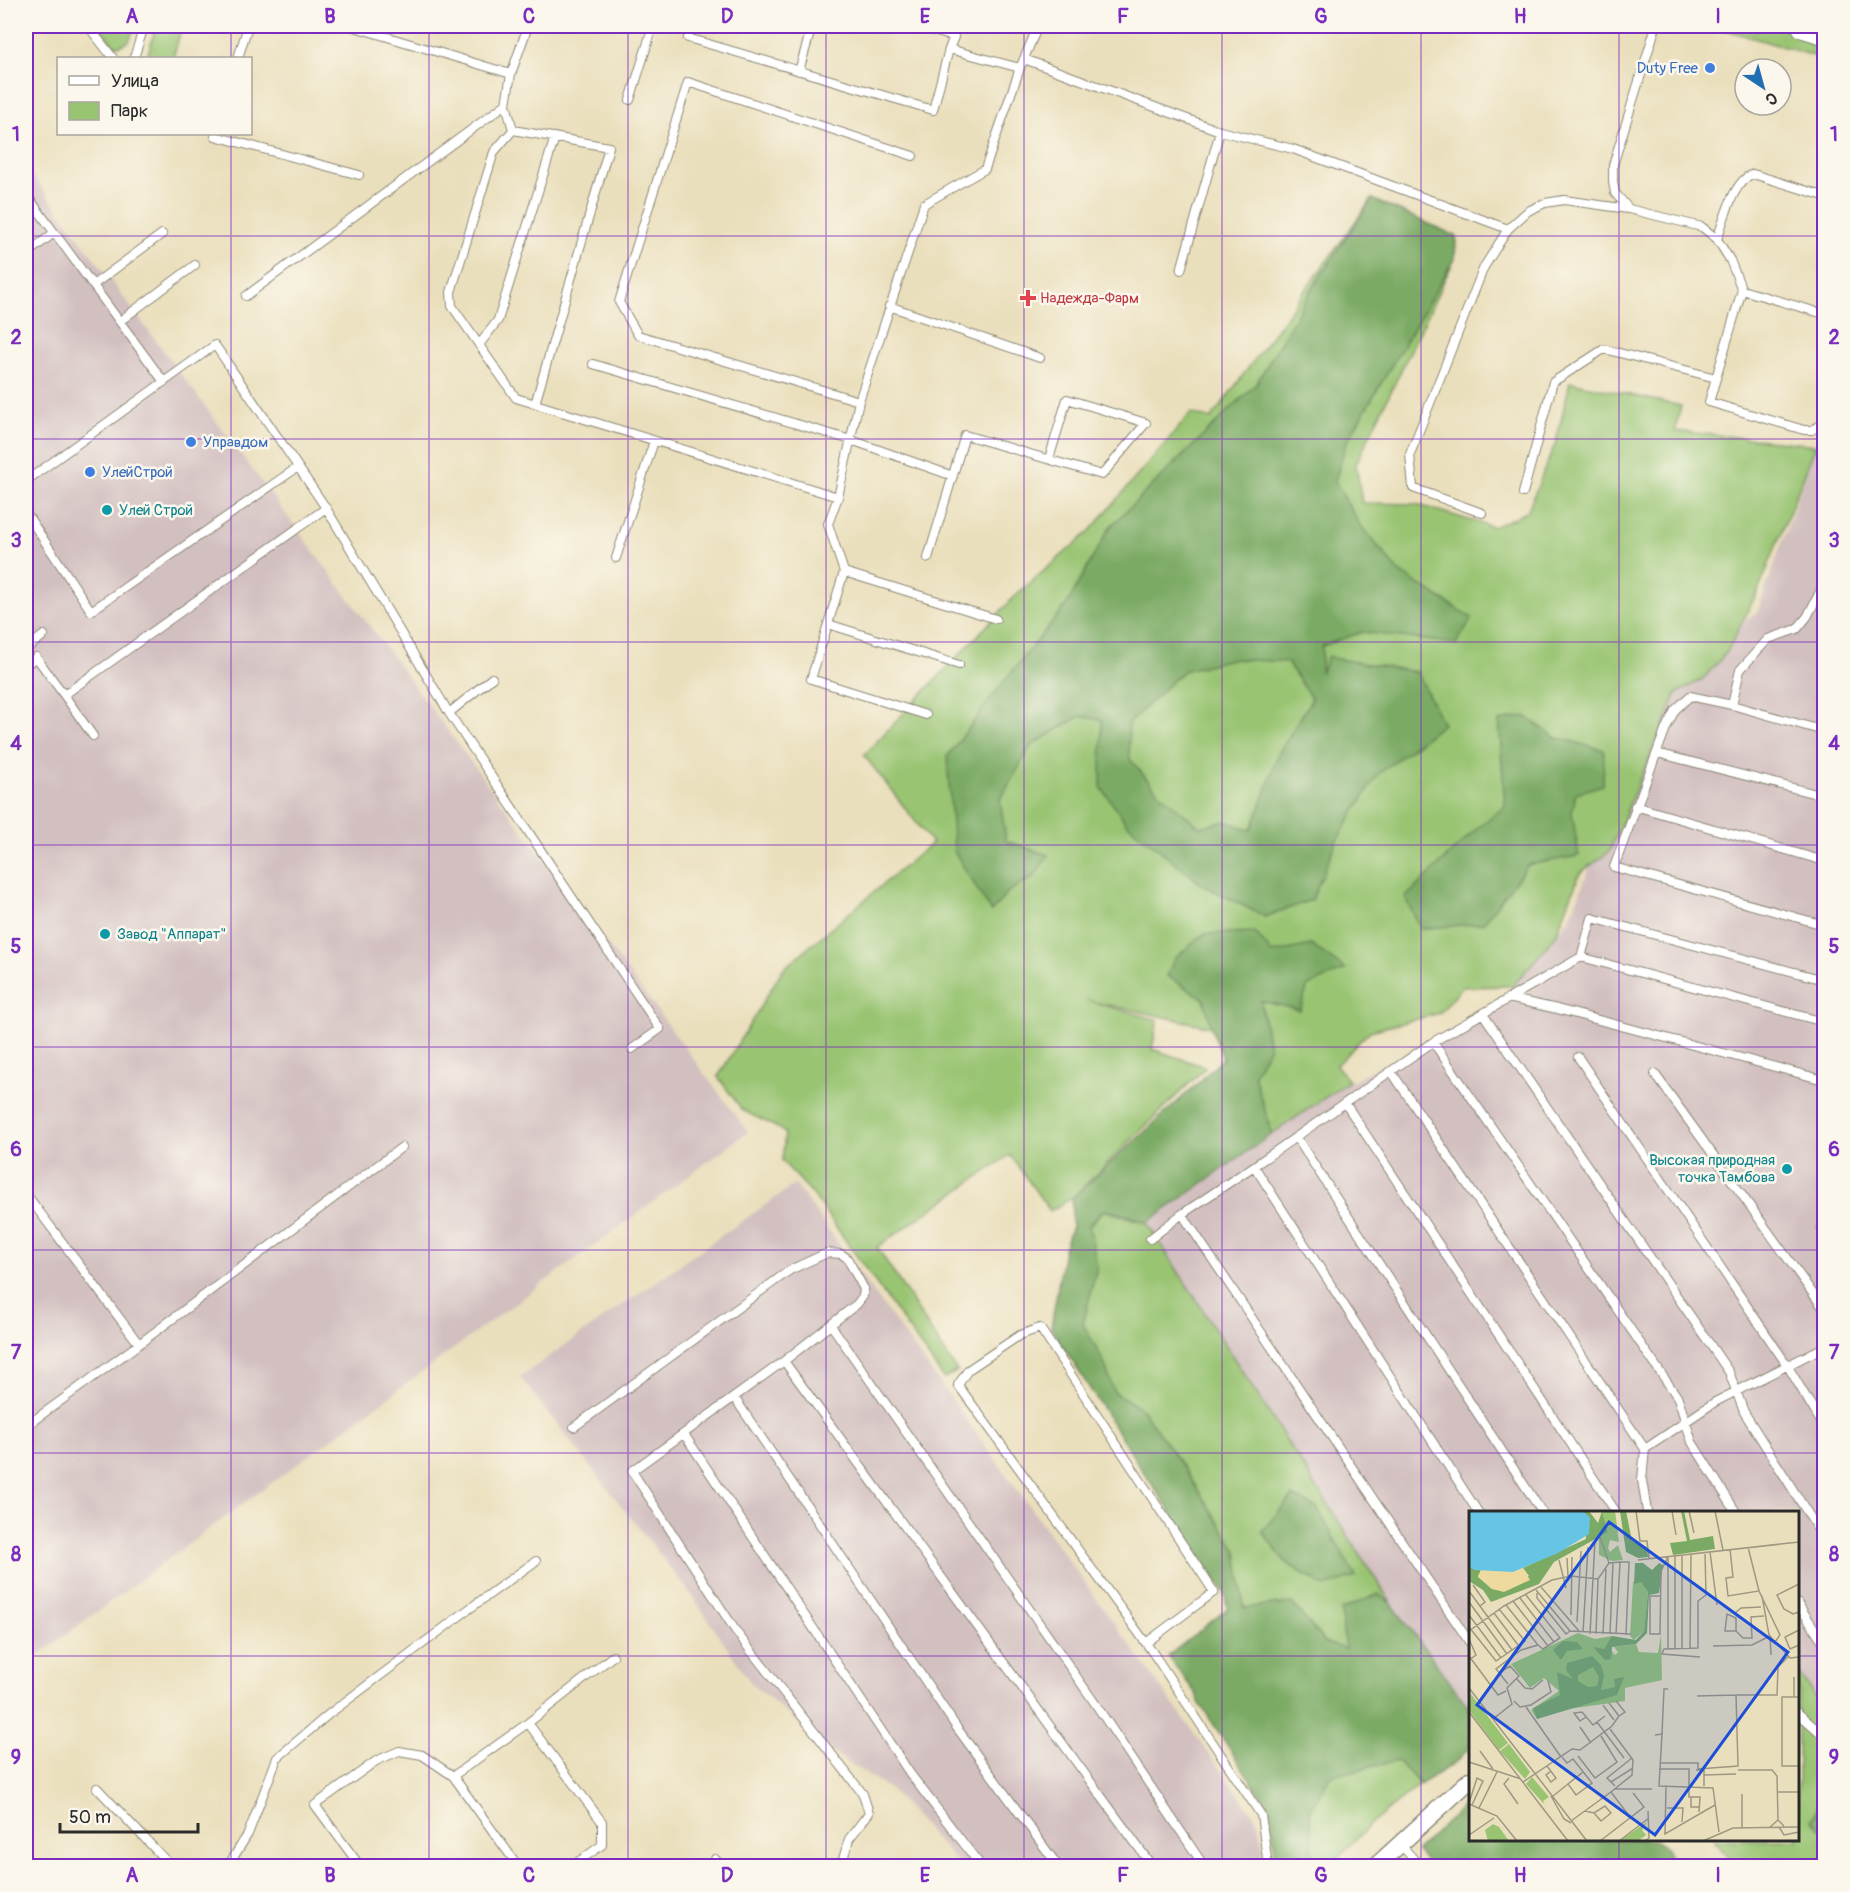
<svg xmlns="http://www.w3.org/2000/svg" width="1850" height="1892" font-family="Pangolin,sans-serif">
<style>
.industrial{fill:#d2bfc0}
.green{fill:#99c472;stroke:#62784e;stroke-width:1.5}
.forest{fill:#7aaa64;stroke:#526a48;stroke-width:1.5;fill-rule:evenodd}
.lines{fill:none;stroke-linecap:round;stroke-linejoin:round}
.lane-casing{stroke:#8a8574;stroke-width:10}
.street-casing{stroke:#8a8574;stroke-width:19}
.secondary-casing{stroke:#8a8574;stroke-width:26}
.lane{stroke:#fff;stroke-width:8}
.street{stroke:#fff;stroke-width:16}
.secondary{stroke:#fff;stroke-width:24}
.grid{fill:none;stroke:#7b2cbf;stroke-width:1.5;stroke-opacity:0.55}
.shop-dot{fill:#3f7fe0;stroke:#fbf7ec;stroke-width:2}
.health-dot{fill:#e0444e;stroke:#fbf7ec;stroke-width:2}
.culture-dot{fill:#0f9aa8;stroke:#fbf7ec;stroke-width:2}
.labels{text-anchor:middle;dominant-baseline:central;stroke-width:5;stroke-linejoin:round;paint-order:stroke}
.shop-label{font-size:15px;fill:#366cbe;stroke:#fbf7ec;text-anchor:start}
.health-label{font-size:15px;fill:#be3a42;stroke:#fbf7ec;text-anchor:start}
.culture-label{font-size:15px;fill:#0d838f;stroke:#fbf7ec;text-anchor:start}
.inset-road{fill:none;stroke:#9e9782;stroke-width:1.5}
.view{fill:#1d4ed8;fill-opacity:0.15;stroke:#1d4ed8;stroke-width:3}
.inset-edge{fill:none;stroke:#2b2b2b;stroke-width:3}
.neatline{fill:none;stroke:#7b2cbf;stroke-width:2}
.grid-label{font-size:20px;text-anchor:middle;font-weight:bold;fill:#7b2cbf}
</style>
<rect width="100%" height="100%" fill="#fbf7ec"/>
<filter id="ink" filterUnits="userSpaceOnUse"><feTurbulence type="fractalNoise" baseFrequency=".0167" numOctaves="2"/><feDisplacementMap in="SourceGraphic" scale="12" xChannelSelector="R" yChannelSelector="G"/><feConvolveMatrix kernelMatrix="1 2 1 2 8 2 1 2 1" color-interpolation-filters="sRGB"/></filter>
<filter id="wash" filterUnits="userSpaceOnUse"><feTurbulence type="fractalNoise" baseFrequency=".008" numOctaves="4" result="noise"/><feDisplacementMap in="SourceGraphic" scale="24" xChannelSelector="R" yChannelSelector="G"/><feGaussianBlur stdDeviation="1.35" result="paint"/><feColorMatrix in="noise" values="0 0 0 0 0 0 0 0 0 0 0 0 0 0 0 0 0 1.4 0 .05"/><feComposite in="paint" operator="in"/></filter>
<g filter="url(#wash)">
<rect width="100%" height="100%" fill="#eadfbc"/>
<path class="industrial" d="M26 167 748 1132 26 1664Z
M1824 422V1745L1798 1724V1512H1470V1726L1147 1223 1335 1089 1494 1008 1513 986 1570 918 1662 680 1758 611Z
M795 1184 1258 1821 1266 1866H960L892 1791 831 1751 751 1683 693 1597 520 1377Z"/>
<path class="green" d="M98 26H135L129 41 119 46 114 45Z
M156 26H182L173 58H147Z
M1713 26H1732L1754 32 1763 26H1776L1824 40V59Z
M1372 199 1456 236 1455 258 1356 464 1362 503 1415 504 1493 527 1527 512 1556 442 1570 382 1681 406 1675 431 1816 445 1759 589 1727 652 1703 679 1677 693 1609 852 1580 873 1556 935 1513 986 1462 987 1440 1013 1370 1031 1336 1065 1349 1081 1272 1134 1224 1058 1211 1027 1086 1000 1158 1020 1152 1049 1206 1067 1072 1198 1050 1211 1010 1155 877 1247 957 1371 944 1379 812 1193 782 1161 785 1133 776 1127 742 1110 718 1077 783 969 932 843 864 755 1017 594 1089 532 1191 413 1211 419Z
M1103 1210 1147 1223 1391 1603 1378 1594 1345 1649 1324 1642 1292 1603 1244 1608 1237 1551 1142 1409 1114 1392 1083 1324 1089 1226Z
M1798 1672 1824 1709V1866H1736L1714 1840H1798Z
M1397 1761 1421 1784 1371 1824 1330 1866H1276V1865L1313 1860 1310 1811 1330 1775Z"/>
<path class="forest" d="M1372 199 1456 236 1455 258 1347 441 1335 481 1358 522 1399 572 1472 618 1456 644 1362 632 1322 646 1321 673 1328 656 1337 659 1417 672 1443 724 1378 774 1337 840 1312 900 1265 917 1203 885 1126 823 1101 787 1102 720 1080 716 1031 746 1000 800 1006 841 1048 855 1034 877 1009 891 991 912 954 851 947 757 1001 685 1067 604 1110 527 1256 384 1313 287ZM1231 659 1287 662 1312 699 1278 754 1264 797 1251 830 1226 821 1200 827 1158 792 1130 759 1128 724 1183 671Z
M1525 716 1555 737 1604 750 1603 785 1576 793 1572 813 1579 856 1528 865 1483 923 1421 929 1405 898 1476 829 1505 806 1499 721Z
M1255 932 1272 953 1311 945 1346 969 1308 986 1300 1010 1261 1001 1269 1048 1254 1075 1272 1134 1147 1223 1126 1215 1104 1210 1089 1225 1097 1267 1083 1324 1104 1362 1114 1392 1142 1409 1187 1473 1237 1551 1244 1608 1292 1603 1324 1642 1345 1649 1341 1610 1378 1594 1391 1603 1470 1709V1747L1456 1762 1421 1784 1397 1761 1330 1776 1310 1811 1313 1860 1276 1865 1271 1811 1200 1704 1196 1694 1168 1656 1227 1609 1225 1593 1141 1468 1051 1328 1064 1249 1072 1226V1198L1196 1085 1223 1058 1211 1027 1204 999 1167 976 1174 959 1204 934Z
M1293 1496 1317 1508 1356 1577 1324 1587 1285 1562 1262 1531Z
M1824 1794V1831L1820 1829 1812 1820Z
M1470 1799V1840H1655L1665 1847 1675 1866H1431L1417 1851Z"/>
</g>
<g filter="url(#ink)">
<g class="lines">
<defs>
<path id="lane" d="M88 26 113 58
M351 26 511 74 528 26
M692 26 688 38 933 110 949 49 1020 68
M916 26 954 37 949 49
M1656 26 1613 165V182L1615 193 1629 209 1702 227 1717 239 1730 260 1742 290 1709 402 1804 430H1812L1824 423
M134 58 144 26
M238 58 248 26
M1024 59 1220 131 1293 149 1508 229
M799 71 812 26
M511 74 506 104 513 130 494 152 451 292 452 306 516 398 838 497
M630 100 653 26
M513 130 609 147 535 404
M216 134 215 136 359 175
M26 194 164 382
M1717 239C1724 221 1733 180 1753 174L1824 196
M26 254 54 233
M1181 270 1220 131
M93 285 162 234
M1742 290 1824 314
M246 296 506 104
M889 306 1040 358
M120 321 195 265
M479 345 498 320 555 137
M593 364 851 440 953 476
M859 401 638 335 619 302 688 82 913 156
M26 481 215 345 326 508 449 713 492 678
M1523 493 1553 382 1604 349 1716 378
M26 513 91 611 298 467
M1482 513 1413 488 1410 454 1484 267 1508 229 1528 211 1545 203 1564 200 1628 209
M616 558 654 441
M928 558 965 435 1102 475 1146 423 1067 399 1049 459
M844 572 996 619
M1824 584 1807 617 1797 629 1768 639 1740 670 1732 705 1824 731
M828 624 811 679 926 715
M26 649 44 635
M26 665 36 657 64 695 326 508
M959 665 828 624 844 572 828 524 838 497 859 401 924 204 985 169 1020 68 1038 26
M64 695 93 736
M1732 705 1690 696 1675 710 1666 728 1614 867 1824 925
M449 713 660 1029 632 1049
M1657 753 1824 796
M1635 806 1824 861
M1581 957 1592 918 1824 980
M1508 998 1557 1009 1824 1080
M1483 1014 1729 1372 1744 1412 1824 1539
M1433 1042 1678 1398 1692 1442 1736 1512
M1578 1057 1787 1365 1824 1427
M1391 1071 1645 1449
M1655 1074 1824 1309
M1345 1103 1616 1512
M1296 1137 1542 1512
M1254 1166 1478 1512
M26 1194 139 1344 402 1147
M1182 1214 1470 1643
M1821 1228 1824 1230
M1150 1239 1182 1214 1254 1166 1433 1042 1581 957 1824 1022
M831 1325 1092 1699 1204 1866
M784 1361 1152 1866
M734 1397 957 1728 1058 1866
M26 1426 139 1344
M574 1427 790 1270 827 1253 841 1254 847 1258 864 1289 863 1296 857 1304 784 1361 632 1471 737 1633 863 1794 869 1813 849 1839 841 1866
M684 1434 911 1775 981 1866
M1647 1512 1642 1480 1645 1449 1715 1402 1824 1347
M1798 1604 1824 1643
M1146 1643 1214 1592 1040 1328 1020 1335 968 1370 958 1385 1151 1650 1261 1815 1268 1866
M1798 1713 1824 1736
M528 1723 613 1656
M453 1776 528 1723 602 1822V1845L572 1866
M97 1788 171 1866
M1400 1844 1420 1866
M715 1859 722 1866
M228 1866 248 1834 277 1758 329 1714 469 1609 536 1561
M360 1866 315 1805 376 1761 399 1751 422 1755 453 1776 518 1866"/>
<path id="street" d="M1376 1866 1470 1780"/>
<path id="secondary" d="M1804 26 1824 32"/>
</defs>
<use href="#lane" class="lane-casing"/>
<use href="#street" class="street-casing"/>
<use href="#secondary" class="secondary-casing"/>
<use href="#lane" class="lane"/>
<use href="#street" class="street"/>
<use href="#secondary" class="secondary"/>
</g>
</g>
<path class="grid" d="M231 26V58M429 26V1866M628 26V1866M826 26V1866M1024 26V1866M1222 26V1866M1421 26V1866M1619 26V1512M231 134V1866M26 236H1824M26 439H1824M26 642H1824M26 845H1824M26 1047H1824M26 1250H1824M26 1453H1824M26 1656H1470M1798 1656H1824M1619 1840V1866"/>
<g class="shop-dot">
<circle cx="1710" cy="68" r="6"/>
<circle cx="191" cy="442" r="6"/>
<circle cx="90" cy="472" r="6"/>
</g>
<path class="health-dot" d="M1025 289h6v6h6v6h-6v6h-6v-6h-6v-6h6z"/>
<g class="culture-dot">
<circle cx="107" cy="510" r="6"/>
<circle cx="105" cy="934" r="6"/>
<circle cx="1787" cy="1169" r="6"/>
</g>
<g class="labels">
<g class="shop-label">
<text x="1698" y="68" text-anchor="end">Duty Free</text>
<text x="203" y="442">Управдом</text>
<text x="102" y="472">УлейСтрой</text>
</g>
<g class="health-label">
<text x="1040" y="298">Надежда-Фарм</text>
</g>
<g class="culture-label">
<text x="119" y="510">Улей Строй</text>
<text x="117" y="934">Завод "Аппарат"</text>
<text x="1775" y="1160" text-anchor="end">Высокая природная<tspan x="1775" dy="17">точка Тамбова</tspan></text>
</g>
</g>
<g transform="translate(1469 1511)">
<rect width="330" height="330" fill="#eadfbc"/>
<path d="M133 0H146L150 31 141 29 139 37 141 41 149 34 154 49 143 50 130 44V26L139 21ZM172 70 179 81 176 111 175 120 165 129 161 125 164 71ZM109 122 126 128 143 125 142 139 146 144 149 141 145 136 167 133 170 141 189 142 192 124 193 169 156 177V190L99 198 68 208 62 199 90 180 75 167 61 177 42 153ZM2 183 39 232 30 239 0 199ZM40 233 61 261 56 268 31 240ZM63 266 80 286 74 290 76 294 57 273ZM178 311 173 319 177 324 169 330H150ZM24 313 30 316 40 330H19L16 319Z" fill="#99c472"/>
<path d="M114 0H120L129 12 133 0 139 21 85 51 70 73 22 91 14 79 0 70V56L12 59 9 66 23 78 60 65 54 57 117 28ZM151 0H157L163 30 178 36 179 46 169 47 157 41ZM212 0H215L221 29 244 25 246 38 204 44 201 32 218 30ZM166 52H174L183 59 190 52 194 54 190 82 180 84 178 122 167 133 143 136 142 148 136 149 124 136 135 138 143 125 167 129 175 120 179 81 172 71 165 73ZM94 130 108 131 114 138 98 140 92 149 84 139ZM123 145 132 154 135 165 132 179 146 176 145 168 155 166 148 184 68 208 64 197 91 184 88 161 104 168 97 159 98 152ZM124 156 130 166 128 175 119 176 109 170V164Z" fill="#7aaa64" fill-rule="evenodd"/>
<path d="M54 57 61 69 35 81 23 78 9 65 12 59 43 61Z" fill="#eeda9e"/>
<path d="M0 0H114L121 7 120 23 89 42 44 61 6 59 0 56Z" fill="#66c4e4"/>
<path class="inset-road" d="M167 0 171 30H178L180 47M203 0 207 24M220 0 225 22M246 0 254 39M131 26 140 52M261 38 264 66 257 67 259 85 290 80 279 36M241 41 248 94M213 44V137M206 45V137M98 47 99 65M90 49 97 77M169 49 330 31M330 73 308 84 315 98 324 103 330 101M4 74 16 91 11 95M72 76 110 120M67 79 101 120 162 123M0 80 43 139M290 80 311 124 306 131M68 82V87L97 123 101 120M57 84 91 127 74 138 69 134M191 85H181V123H191L192 60 199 46M293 85 300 124 321 147 330 146M51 87 85 131M44 90 79 135M0 91 38 143M37 94 69 134 52 139 27 158 39 173M25 102 49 134M265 103 272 97 292 96M0 104 32 147M102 104 103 46M108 111 112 40M0 116 27 150 56 130 30 98M330 119 316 126 321 138 330 134M0 120 35 95 83 69 102 65 129 68 140 52 151 51H160L157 124M267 120H256L258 103 267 107V120L274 127H283L282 106 295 105M114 122 119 36M121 123 126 29M127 123 129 68M134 123 137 58M141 123 144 51M147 123 151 51M0 128 7 144 0 149M244 135 283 134 301 125 302 144M199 137V46M221 137 222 43M0 145 29 184 37 180M231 146 193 143 195 138 229 137V90L237 84 236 41M325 166V186M47 167 56 177 63 178 74 169M0 177 118 330M267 184H308L309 156 320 145M330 186H313V255H330M45 190 51 196 62 194 82 181 79 170M147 190 156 201 150 205M134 194 145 209M57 196 92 246M0 201 99 330M117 206 111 210 105 202 113 201 124 214 136 205M24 208 43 193 38 177 50 165 41 155 30 162M128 211 155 247M111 216 122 232M141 218 164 249 163 264 142 281M193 223 195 178H199M186 224 193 223 190 275 244 277 250 321M11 240 24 258M109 245 126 267 148 251 132 225M93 246 98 252 104 248 123 272 107 284 99 273 114 261M0 251 52 268M191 252H229V258L269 255 267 184 228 185M78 255 87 267 82 271 77 264 82 260M190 258H220V286H231L230 301M227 259H235V275M269 259H303L308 265 309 309M235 264 267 263M40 267 35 273 49 293M54 271 103 238 111 239 143 215 150 205 140 192M142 271 164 257M146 275 138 267 163 247M197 275 196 323 246 294M145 278H183M309 281H330M273 283V317M82 285 95 308 102 312M84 285 99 273M222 286V296H231M0 292 8 267 14 270 3 294M0 293 28 305 48 330M10 297 28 261M198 297H214L213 311M116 300 125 302 136 295 142 302 132 310 125 302M102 310 142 281 161 306M301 316 309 309 315 315M310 316 315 324 330 321M0 324 25 307M131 330 175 296 164 282M150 330 180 307M176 330 180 327 179 300M234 330 264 317 330 316"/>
<path class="view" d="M140 11 319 141 186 324 8 194Z"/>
<rect width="330" height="330" class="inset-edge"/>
</g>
<rect width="1850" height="1892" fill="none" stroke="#fbf7ec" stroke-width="66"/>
<rect x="57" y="57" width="195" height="78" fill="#fbf7ec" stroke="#a8a59f" stroke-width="1.5"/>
<rect x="69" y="76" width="30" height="9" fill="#ffffff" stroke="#a8a59f" stroke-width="1.5"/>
<text x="111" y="87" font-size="18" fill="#2b2b2b">Улица</text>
<rect x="69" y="102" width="30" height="18" fill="#99c472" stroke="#a8a59f" stroke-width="1.5"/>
<text x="111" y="117" font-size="18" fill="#2b2b2b">Парк</text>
<g transform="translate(1763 87) rotate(144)"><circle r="28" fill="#fbf7ec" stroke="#a8a59f" stroke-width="1.5"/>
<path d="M0-4.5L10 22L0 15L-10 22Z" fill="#1f6fb2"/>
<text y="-9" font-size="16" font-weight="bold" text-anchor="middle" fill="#2b2b2b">С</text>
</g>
<path d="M60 1823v9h138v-9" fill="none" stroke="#2b2b2b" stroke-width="3"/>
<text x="69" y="1823" font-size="18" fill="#2b2b2b" stroke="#fbf7ec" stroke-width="4.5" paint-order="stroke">50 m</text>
<rect x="33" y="33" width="1784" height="1826" class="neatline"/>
<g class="grid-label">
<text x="132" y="23">A</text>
<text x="330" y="23">B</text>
<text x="529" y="23">C</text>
<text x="727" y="23">D</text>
<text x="925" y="23">E</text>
<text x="1123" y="23">F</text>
<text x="1321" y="23">G</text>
<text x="1520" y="23">H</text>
<text x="1718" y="23">I</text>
<text x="16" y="141">1</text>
<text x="1834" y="141">1</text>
<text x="16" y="344">2</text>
<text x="1834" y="344">2</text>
<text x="16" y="547">3</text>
<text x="1834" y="547">3</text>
<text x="16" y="750">4</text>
<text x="1834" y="750">4</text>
<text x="16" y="953">5</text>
<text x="1834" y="953">5</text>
<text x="16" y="1156">6</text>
<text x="1834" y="1156">6</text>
<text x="16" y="1359">7</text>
<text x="1834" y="1359">7</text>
<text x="16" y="1561">8</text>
<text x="1834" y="1561">8</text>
<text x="16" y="1764">9</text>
<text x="1834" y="1764">9</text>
<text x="132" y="1882">A</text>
<text x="330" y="1882">B</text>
<text x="529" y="1882">C</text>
<text x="727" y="1882">D</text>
<text x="925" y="1882">E</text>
<text x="1123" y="1882">F</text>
<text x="1321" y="1882">G</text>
<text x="1520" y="1882">H</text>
<text x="1718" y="1882">I</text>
</g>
</svg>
